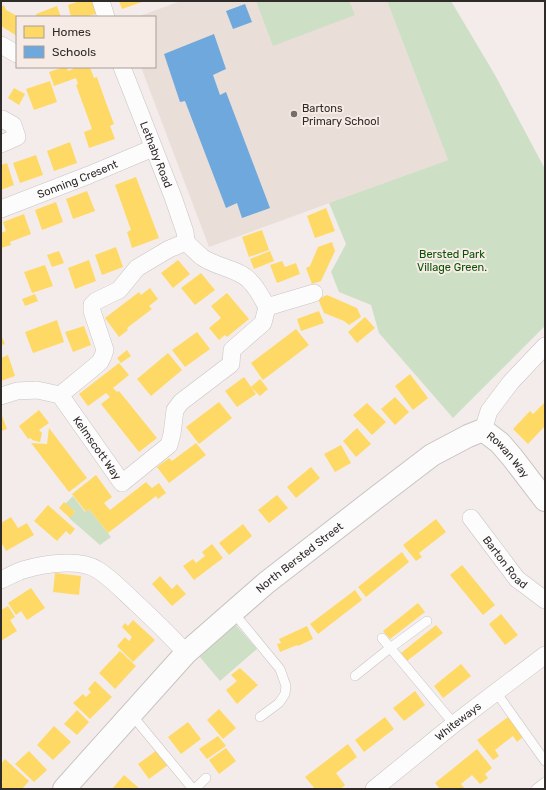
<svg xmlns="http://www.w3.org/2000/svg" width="546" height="790" font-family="Rubik,sans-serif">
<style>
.built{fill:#eaded8}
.green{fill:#cde0c6}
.homes{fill:#ffd966}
.schools{fill:#6fa8dc}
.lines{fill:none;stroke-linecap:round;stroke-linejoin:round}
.lane-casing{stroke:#c8c3c1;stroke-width:10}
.street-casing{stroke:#c8c3c1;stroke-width:18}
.secondary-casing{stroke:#c8c3c1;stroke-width:24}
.lane{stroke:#fdfcfc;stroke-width:9}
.street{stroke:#fdfcfc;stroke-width:17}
.secondary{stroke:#fdfcfc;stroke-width:22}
.poi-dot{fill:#746f6d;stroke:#f7ebe6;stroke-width:1.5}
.labels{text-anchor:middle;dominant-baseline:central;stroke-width:4;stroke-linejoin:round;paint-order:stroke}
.poi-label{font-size:11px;fill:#2f2b29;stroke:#f7ebe6;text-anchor:start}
.street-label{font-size:11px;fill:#2f2b29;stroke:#f7ebe6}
.park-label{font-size:11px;fill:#085204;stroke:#f7ebe6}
</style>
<rect width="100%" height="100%" fill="#f3ecea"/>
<path class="built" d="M181 1H387L448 160 209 247 141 67H155V17H137Z"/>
<path class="green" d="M256 1H349L355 15 273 46Z
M387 1H451L495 75 545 169V326L453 418 379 333 371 305 339 292 331 272 346 244 329 203 448 160Z
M73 496 85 512 89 509 111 537 100 545 69 518 75 512 65 504Z
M235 624 257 649 220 681 199 656Z"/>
<path class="homes" d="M80 1H92L96 14 88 16 89 17H71L68 5Z
M119 1H142V2L122 9Z
M4 5 6 10 19 17H17V36L1 26V7Z
M57 6 61 17H37L36 14Z
M64 67H67L68 71 73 69 72 67H90L94 78 97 77 105 100 114 124 110 126 115 139 89 148 84 132 92 129 76 85 78 84 76 78 54 86 49 72Z
M50 81 57 102 34 110 26 89Z
M14 88 25 94 19 105 8 98Z
M70 142 77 163 54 171 47 151Z
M36 155 43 175 20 183 13 163Z
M7 163 14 185 1 190V165Z
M136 177 159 238 132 248 127 232 131 230 115 185Z
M87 191 95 211 73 219 66 199Z
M56 202 63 222 42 230 35 210Z
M326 208 335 231 315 238 307 216Z
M24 214 31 234 10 242 11 245 1 248V233L6 231 3 222Z
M262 230 269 250 249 257 242 237Z
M332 242 335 251 321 281 312 284 306 268 310 266 318 247Z
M116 247 123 267 102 275 95 255Z
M59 251 64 263 52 267 47 255Z
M270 251 274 261 254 269 250 259Z
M89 260 96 281 75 289 68 268Z
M178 260 190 274 173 288 161 273Z
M282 261 285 267 296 263 300 274 277 283 270 265Z
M45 265 53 286 32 293 24 272Z
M201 273 215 290 195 305 181 288Z
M150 288 158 299 149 306 152 309 127 328 128 330 119 337 105 318 139 292 141 295Z
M227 293 249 319 227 337 225 335 219 340 209 328 221 318 211 306Z
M35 294 38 301 25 306 22 299Z
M327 295 357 308 361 317 349 325 344 321 324 313 318 299Z
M319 311 324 323 301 331 297 319Z
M365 317 375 328 357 343 348 332Z
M57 320 64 342 33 353 25 332Z
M84 326 91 345 73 352 65 332Z
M296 329 309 345 263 380 251 363Z
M197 332 210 349 185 367 172 350Z
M1 335 5 344 1 345Z
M127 350 131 356 121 363 117 358Z
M168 353 182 370 151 396 137 379Z
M8 355 15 376 1 381V358Z
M119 363 129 375 113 388 117 392 119 391 157 438 139 452 101 404 110 397 106 393 88 406 79 394Z
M410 374 428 398 413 410 395 386Z
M244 377 256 394 237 407 225 391Z
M260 379 268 389 260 396 251 387Z
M395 397 409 412 395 425 381 409Z
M219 402 232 418 199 444 186 427Z
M545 402V426L528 444 513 429 530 411 533 414Z
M367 403 386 422 372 435 353 415Z
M39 410 49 423 39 430 42 433 40 442 32 440 31 438 28 439 19 426Z
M1 413 7 429 1 431Z
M49 428 87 478 69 492 31 443 47 444Z
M357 428 371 444 356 457 343 441Z
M196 443 206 455 169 483 157 467 169 458 172 461Z
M341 445 351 463 335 472 324 454Z
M311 467 320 478 296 498 287 487Z
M96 475 112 497 104 503 110 510 146 482 152 488 159 483 166 493 158 499 156 496 108 533 89 509 86 512 72 494Z
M277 495 288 508 269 523 258 510Z
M64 502 75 512 70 518 59 508Z
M48 505 75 529 70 535 66 531 57 541 34 521Z
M11 517 18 528 27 523 34 535 6 551 1 542V523Z
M436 519 446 532 419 553 422 557 416 561 403 545Z
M243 524 252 536 229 555 219 543Z
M212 544 223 558 194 580 183 566 193 559 196 563 205 556 202 552Z
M402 552 409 562 366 597 358 587Z
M462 565 495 605 483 615 450 575Z
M55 573 81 576 79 595 53 592Z
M160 576 172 589 177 584 186 594 172 606 152 584Z
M31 588 45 608 27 620 21 611 16 615 8 603Z
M355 590 362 600 318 634 310 624Z
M418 603 425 612 390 639 383 631Z
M8 606 15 617 10 620 17 631 1 641V610Z
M501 614 518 635 505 645 489 624Z
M133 620 155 640 133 662 117 646 125 637 129 641 132 637 122 627 125 623 128 626Z
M436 625 443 633 407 661 401 653Z
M307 626 313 639 298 646 297 645 280 652 277 644 281 643 279 639Z
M120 651 136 666 115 689 99 673Z
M461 664 471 676 443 698 434 686Z
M240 668 258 685 237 704 226 690 237 681 231 675Z
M95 681 112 697 90 719 73 703 83 694 86 697 91 692 88 689Z
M415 691 425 705 404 721 393 708Z
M219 709 236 728 223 739 207 720Z
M77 710 89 722 77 735 64 724Z
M385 717 394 729 364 752 355 740Z
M508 717 523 737 517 742 513 736 495 750 499 756 493 760 477 740Z
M188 722 201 739 181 754 168 737Z
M54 726 71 742 53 760 37 745Z
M218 736 226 746 207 759 199 749Z
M348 744 357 757 336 773 345 785 341 789H315L305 777Z
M226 748 236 761 219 774 209 760Z
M477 749 492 768 485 774 488 778 480 784 472 775 461 784 465 789H440L435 783Z
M157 750 168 765 149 779 138 764Z
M29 751 47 770 34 782 15 764Z
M5 759 29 781 22 789H1V785L3 782 1 780V764Z
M124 775 140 789H112Z"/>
<path class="schools" d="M245 4 252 22 233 29 226 11Z
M214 34 226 69 213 75 220 95 226 92 270 208 242 218 237 203 226 208 185 101 180 102 164 54Z"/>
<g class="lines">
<defs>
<path id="lane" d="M233 612 280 669 286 686 285 694 279 703 260 717
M382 638 454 724
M355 676 390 648 427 621
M496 692 545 761
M131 714 193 789
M195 789 206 778
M536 789 545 782"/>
<g id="street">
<path d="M101 1 106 17"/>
<path d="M1 45 17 54"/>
<path id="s1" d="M122 67 173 197 185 232 186 242"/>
<path d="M1 144 17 137 13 125 2 119"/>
<path id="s2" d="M1 209 89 175 153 148"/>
<path d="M267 307 314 293"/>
<path id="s3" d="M1 396 17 391 37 390 60 395 122 483 169 445 172 434 175 410 181 402 231 364 232 350 263 323 267 307C262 298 257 288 250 281 238 268 217 268 202 257 197 253 191 247 186 242L169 249 137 268 119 290 96 301 92 305V311L105 350 103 356 100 362 87 373 60 395"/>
<path d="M483 430 489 411 511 382 545 346"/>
<path id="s4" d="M471 518 517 579 545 600"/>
<path d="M1 580C8 577 16 572 23 570 43 564 79 558 98 570 112 579 124 592 137 604 154 620 171 636 186 653"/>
<path id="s5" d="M374 789 454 724 545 655"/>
</g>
<g id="secondary">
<path id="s6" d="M64 789 186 653 266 583 377 497 432 455 468 436 483 430 500 443 512 457 545 500"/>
</g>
</defs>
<use href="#lane" class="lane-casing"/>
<use href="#street" class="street-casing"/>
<use href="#secondary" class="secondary-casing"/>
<use href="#lane" class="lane"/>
<use href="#street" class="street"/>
<use href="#secondary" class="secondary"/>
</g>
<circle class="poi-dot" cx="294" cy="114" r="4"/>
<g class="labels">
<g class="poi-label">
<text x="302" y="108">Bartons<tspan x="302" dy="13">Primary School</tspan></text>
</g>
<g class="street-label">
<text stroke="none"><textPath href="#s1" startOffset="94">Lethaby Road</textPath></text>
<text stroke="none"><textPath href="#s2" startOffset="82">Sonning Cresent</textPath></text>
<text stroke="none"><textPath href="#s3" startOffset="125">Kelmscott Way</textPath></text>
<text stroke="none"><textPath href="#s6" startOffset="591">Rowan Way</textPath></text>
<text stroke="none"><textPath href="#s6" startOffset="331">North Bersted Street</textPath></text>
<text stroke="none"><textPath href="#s4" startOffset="56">Barton Road</textPath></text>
<text stroke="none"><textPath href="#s5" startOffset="108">Whiteways</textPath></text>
</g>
<g class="park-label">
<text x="452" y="254">Bersted Park<tspan x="452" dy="13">Village Green.</tspan></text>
</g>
</g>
<rect width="546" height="790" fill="none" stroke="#2f2b29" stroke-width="4"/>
<rect x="16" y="16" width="140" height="52" fill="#f7ebe6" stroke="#a79e9a"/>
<rect x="24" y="26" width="20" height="12" fill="#ffd966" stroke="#a79e9a"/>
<text x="52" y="36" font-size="12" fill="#2f2b29">Homes</text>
<rect x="24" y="46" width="20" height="12" fill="#6fa8dc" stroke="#a79e9a"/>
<text x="52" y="56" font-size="12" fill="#2f2b29">Schools</text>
</svg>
